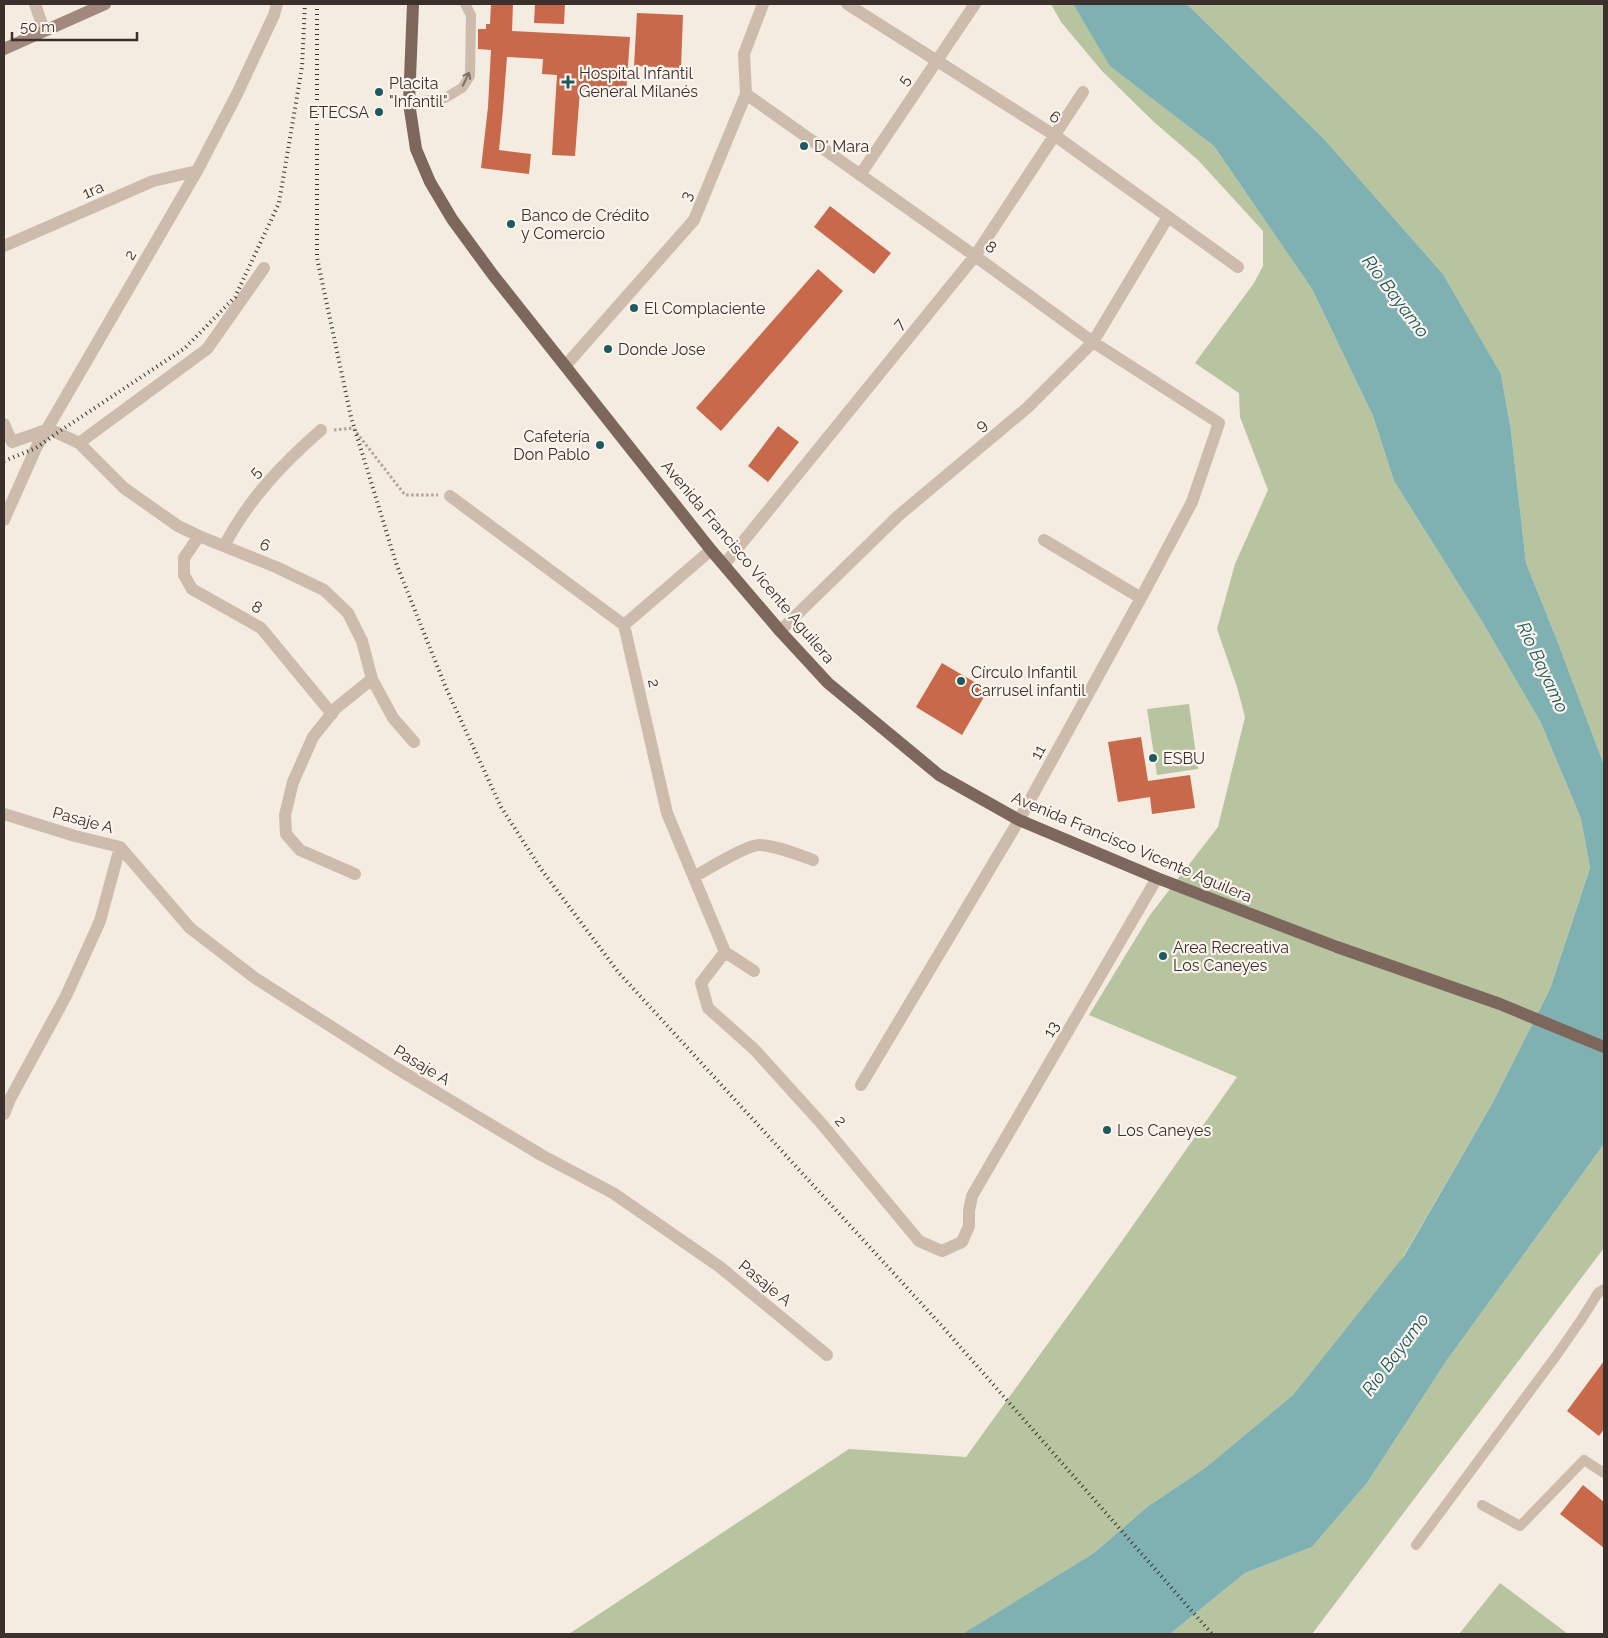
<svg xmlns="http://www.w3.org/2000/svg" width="1608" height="1638" font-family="Raleway,sans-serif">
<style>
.green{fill:#b8c4a0}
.water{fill:#7fb0b2}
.building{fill:#c8694b}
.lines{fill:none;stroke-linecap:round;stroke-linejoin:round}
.path{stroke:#b9a596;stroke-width:3;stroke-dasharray:2.5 2.5;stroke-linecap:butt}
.lane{stroke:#cdbbac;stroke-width:10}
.street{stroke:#cdbbac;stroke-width:12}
.secondary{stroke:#a18a7d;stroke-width:12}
.primary{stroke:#7d675c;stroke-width:12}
.rail{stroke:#3b302b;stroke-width:4;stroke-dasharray:1 4;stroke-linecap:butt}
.oneway{stroke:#7d6f65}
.poi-dot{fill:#1f5a5e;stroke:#fbf5ee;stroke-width:2}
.labels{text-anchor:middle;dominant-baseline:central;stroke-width:4.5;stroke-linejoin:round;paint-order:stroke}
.poi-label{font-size:16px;fill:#3b302b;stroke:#fbf5ee;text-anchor:start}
.street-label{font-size:16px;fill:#3b302b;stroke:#fbf5ee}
.water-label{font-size:18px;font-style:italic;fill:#1f5a5e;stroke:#fbf5ee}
</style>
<rect width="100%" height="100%" fill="#f4ebe1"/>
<path class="green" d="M1051 4H1073L1111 66 1214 146 1312 289 1373 416 1394 481 1483 623 1541 723 1581 819 1590 868 1550 989 1492 1104 1400 1262 1293 1395 1205 1468 1147 1507 1094 1553 962 1634H569L849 1449 966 1457 1122 1241 1237 1077 1089 1015 1150 915 1218 827 1245 717 1237 687 1217 629 1235 564 1268 490 1240 417 1239 393 1195 363 1254 283 1263 266V231L1198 160 1154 122 1102 71 1061 22Z
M1187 4H1604V765L1557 640 1526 563 1511 431 1501 374 1443 274 1324 139Z
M1189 704 1198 769 1157 775 1147 709Z
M1604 1144V1248L1312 1634H1170L1245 1573 1312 1547 1367 1483 1447 1360Z
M1500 1583 1568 1634H1459Z"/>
<path class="water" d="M1073 4H1187L1324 139 1443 274 1501 374 1511 431 1526 563 1557 640 1604 765V1144L1447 1360 1367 1483 1312 1547 1245 1573 1170 1634H962L1094 1553 1147 1507 1205 1468 1293 1395 1404 1256 1492 1104 1550 989 1590 868 1581 819 1541 723 1483 623 1394 481 1373 416 1312 289 1214 146 1110 66Z"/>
<path class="building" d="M491 4H513L512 31 630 37 626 94 580 90 575 156 552 155 557 75 542 74 543 59 507 57 503 109 499 150 531 154 529 174 481 168 488 107 491 50 478 49V29H486V24H490Z
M535 4H565L564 24 534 23Z
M637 13 683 15 681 68 634 66Z
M830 206 891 253 874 274 814 227Z
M818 269 843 291 721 431 696 408Z
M778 426 799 442 768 482 748 466Z
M942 663 988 690 962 735 916 707Z
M1141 737 1148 781 1190 775 1195 808 1152 814 1150 797 1118 802 1108 742Z
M1604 1361V1429L1599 1436 1567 1411Z
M1583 1485 1604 1502V1548L1560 1514Z"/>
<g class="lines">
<path class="path" d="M334 430 353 428 405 495H438"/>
<path class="lane" d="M409 103 445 98 462 88 470 76 471 15 465 4
M1482 1505 1520 1526 1584 1460 1604 1473
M1416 1545 1556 1356 1581 1320 1598 1293 1604 1289"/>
<path class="street" d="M35 4 44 30
M847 4 1054 135 1238 267
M746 94 975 256 1093 342 1219 423 1192 502 1141 598 1019 820 861 1085
M860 175 975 4
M4 246 153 181 197 171
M566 365 694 220 746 94 744 54 763 4
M4 424 12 442 49 429 79 443 124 488 178 526 199 536 276 567 324 590 348 613 362 641 372 679 393 718 414 742
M79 443 207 349 264 268
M450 496 624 625 667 813 725 952 754 971
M4 520 36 448 197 171 237 94 274 15 277 4
M199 536 184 558V575L192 589 261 628 332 714
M1044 540 1141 598
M224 546C248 500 282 464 321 430
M724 565 975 256 1083 92
M624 625 711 550
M780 631 898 516 1027 408 1093 342 1168 217
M4 814 75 836 120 847 190 928 255 978 396 1068 543 1156 613 1193 720 1267 827 1355
M355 874 300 850 286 834 285 815 293 782 313 737 336 708 372 679
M694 877C706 870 748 844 760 845 778 846 796 854 813 860
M725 952 701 983 708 1008 754 1049 821 1123 919 1241 942 1251 962 1242 969 1226V1211L972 1196 1157 878
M4 1114 10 1099 66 996 100 921 120 847"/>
<path class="secondary" d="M4 49 105 4"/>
<path class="primary" d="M413 4 409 103 416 149 430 182 452 219 493 275 711 550 780 631 828 683 939 775 1019 820 1157 878 1337 947 1500 1004 1604 1047"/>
<path class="rail" d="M317 4V258L351 417 396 563 446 688 501 807 541 869 619 973 941 1325 1212 1634
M4 461 36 448 57 433 185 348 235 297 279 203 302 67 305 4"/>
</g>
<defs><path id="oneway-shaft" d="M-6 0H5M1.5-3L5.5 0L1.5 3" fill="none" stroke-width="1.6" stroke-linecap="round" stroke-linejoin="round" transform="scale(1.25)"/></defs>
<use class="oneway" href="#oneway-shaft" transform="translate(466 79) rotate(-64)"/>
<g class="poi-dot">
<path d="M565.5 74.5h5v5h5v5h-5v5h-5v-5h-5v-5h5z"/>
<circle cx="379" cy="92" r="5"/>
<circle cx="379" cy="112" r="5"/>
<circle cx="804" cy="146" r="5"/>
<circle cx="511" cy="224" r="5"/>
<circle cx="634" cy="308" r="5"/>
<circle cx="608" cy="349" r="5"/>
<circle cx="600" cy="445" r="5"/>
<circle cx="961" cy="681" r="5"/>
<circle cx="1153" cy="758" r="5"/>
<circle cx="1163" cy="956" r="5"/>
<circle cx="1107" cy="1130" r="5"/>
</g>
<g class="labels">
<g class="poi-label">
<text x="579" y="73">Hospital Infantil<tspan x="579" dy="18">General Milanés</tspan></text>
<text x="389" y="83">Placita<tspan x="389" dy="18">"Infantil"</tspan></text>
<text x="369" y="112" text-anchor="end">ETECSA</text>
<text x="814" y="146">D' Mara</text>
<text x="521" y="215">Banco de Crédito<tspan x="521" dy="18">y Comercio</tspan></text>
<text x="644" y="308">El Complaciente</text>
<text x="618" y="349">Donde Jose</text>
<text x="590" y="436" text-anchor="end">Cafetería<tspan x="590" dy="18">Don Pablo</tspan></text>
<text x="971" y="672">Círculo Infantil<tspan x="971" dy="18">Carrusel infantil</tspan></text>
<text x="1163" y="758">ESBU</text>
<text x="1173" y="947">Area Recreativa<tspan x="1173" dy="18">Los Caneyes</tspan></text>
<text x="1117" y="1130">Los Caneyes</text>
</g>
<g class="street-label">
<text transform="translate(904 80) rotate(-56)">5</text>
<text transform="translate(1055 117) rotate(33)">6</text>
<text transform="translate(93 190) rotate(-24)">1ra</text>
<text transform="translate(686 196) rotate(-67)">3</text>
<text transform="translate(991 247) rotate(36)">8</text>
<text transform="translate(130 255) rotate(-60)">2</text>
<text transform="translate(899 324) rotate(-51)">7</text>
<text transform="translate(981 425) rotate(-40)">9</text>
<text transform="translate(255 472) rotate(-48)">5</text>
<text transform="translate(265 545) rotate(22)">6</text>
<text transform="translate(748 562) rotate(50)">Avenida Francisco Vicente Aguilera</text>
<text transform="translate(257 607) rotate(28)">8</text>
<text transform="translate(654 683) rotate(77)">2</text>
<text transform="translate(1038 752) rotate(-61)">11</text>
<text transform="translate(83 820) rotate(15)">Pasaje A</text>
<text transform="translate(1132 847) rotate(23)">Avenida Francisco Vicente Aguilera</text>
<text transform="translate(1051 1029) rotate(-60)">13</text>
<text transform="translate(422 1065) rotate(31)">Pasaje A</text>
<text transform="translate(841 1121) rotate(50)">2</text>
<text transform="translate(765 1283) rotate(39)">Pasaje A</text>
</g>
<g class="water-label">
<text transform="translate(1396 296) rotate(53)">Río Bayamo</text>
<text transform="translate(1543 667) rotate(65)">Río Bayamo</text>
<text transform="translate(1395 1354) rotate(-53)">Río Bayamo</text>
</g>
</g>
<rect width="1608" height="1638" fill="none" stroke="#3b302b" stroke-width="10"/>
<path d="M12 32v8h125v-8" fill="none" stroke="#3b302b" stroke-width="2.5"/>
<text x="20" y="32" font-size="15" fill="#3b302b" stroke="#fbf5ee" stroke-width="4" paint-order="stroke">50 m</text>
</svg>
